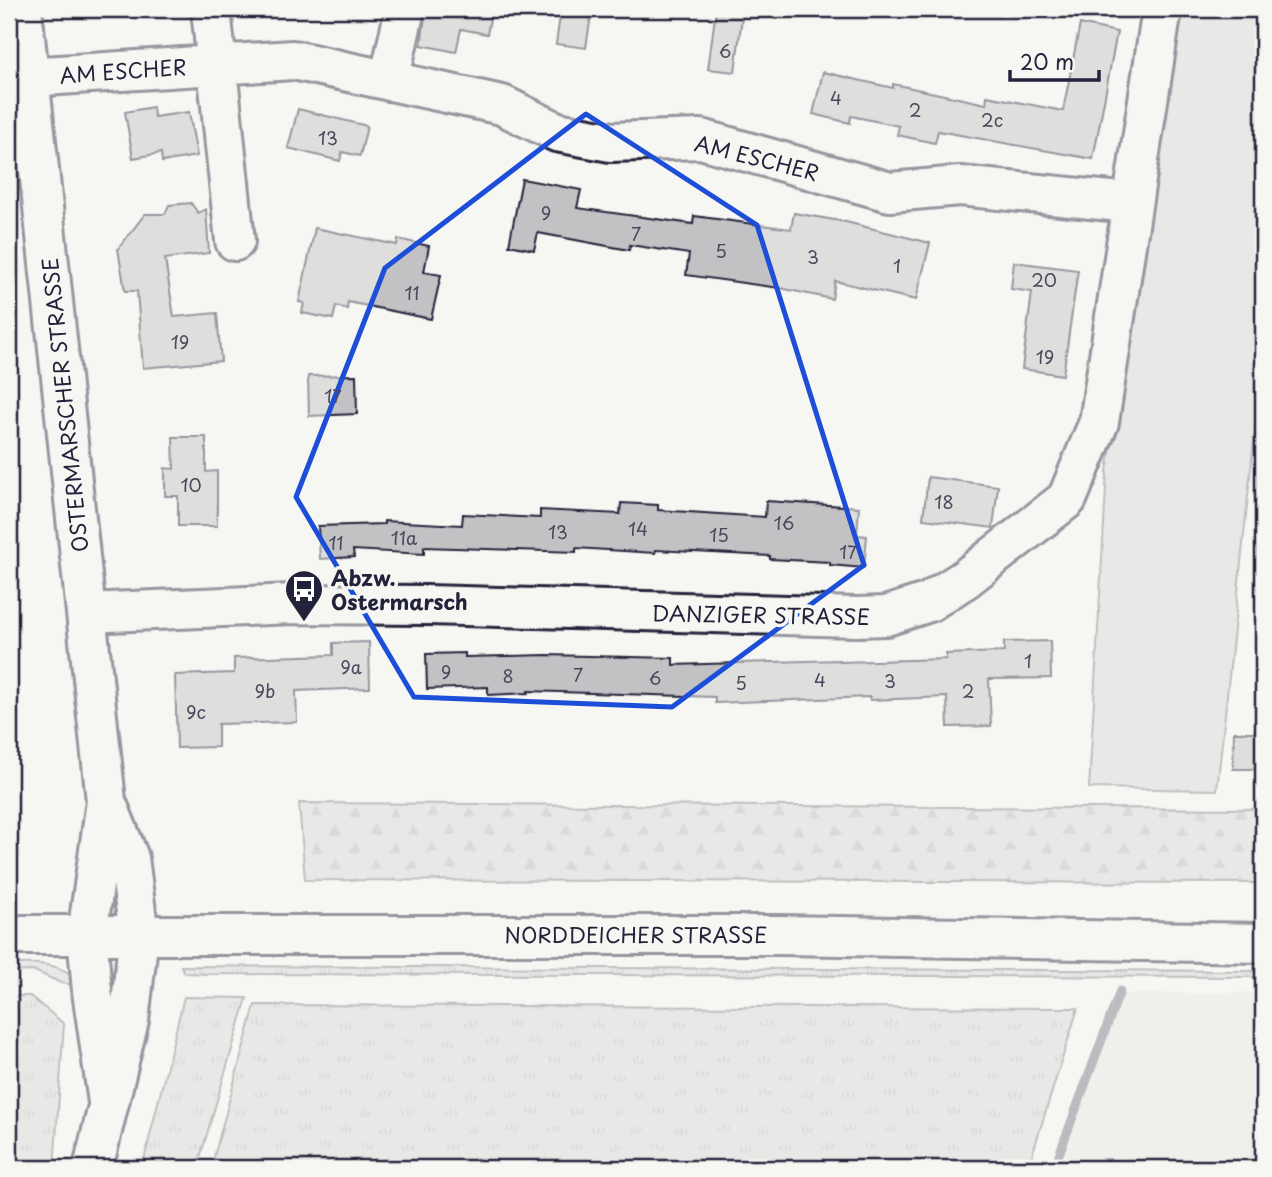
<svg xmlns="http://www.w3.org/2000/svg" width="1272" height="1177" font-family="'Playpen Sans',sans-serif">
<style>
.built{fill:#e6e6e4}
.grass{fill:url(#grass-tufts);stroke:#7c7c89;stroke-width:2}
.forest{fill:url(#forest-firs);stroke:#7c7c89;stroke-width:2}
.park{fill:#d7d7d7;stroke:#7c7c89;stroke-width:2}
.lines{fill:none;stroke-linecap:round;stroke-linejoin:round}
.stream{stroke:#757583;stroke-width:9}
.building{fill:#c2c2c4;stroke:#22223b;stroke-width:2}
.minor-casing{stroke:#22223b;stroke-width:44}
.major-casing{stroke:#22223b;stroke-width:44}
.minor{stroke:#f6f6f2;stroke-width:38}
.major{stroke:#f6f6f2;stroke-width:38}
.marked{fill:none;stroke:#1d4ed8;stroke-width:5;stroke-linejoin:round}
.labels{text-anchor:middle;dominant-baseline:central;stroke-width:7;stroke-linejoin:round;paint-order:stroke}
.number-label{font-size:18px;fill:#4a4a5d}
.street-label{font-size:21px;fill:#22223b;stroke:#f6f6f2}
.poi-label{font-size:21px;font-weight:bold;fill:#22223b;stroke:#f6f6f2;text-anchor:start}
</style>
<defs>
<pattern id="grass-tufts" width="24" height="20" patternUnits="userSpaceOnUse" patternTransform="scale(1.75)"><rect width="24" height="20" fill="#d7d7d7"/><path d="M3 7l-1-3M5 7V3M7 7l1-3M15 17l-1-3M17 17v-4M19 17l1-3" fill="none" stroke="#b8b8b9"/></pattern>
<pattern id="forest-firs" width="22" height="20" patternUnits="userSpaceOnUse" patternTransform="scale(1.75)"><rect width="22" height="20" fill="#d7d7d7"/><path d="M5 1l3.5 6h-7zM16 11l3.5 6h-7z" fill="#b8b8b9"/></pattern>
</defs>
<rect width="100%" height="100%" fill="#f6f6f2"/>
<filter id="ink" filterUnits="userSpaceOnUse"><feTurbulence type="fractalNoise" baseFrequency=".0143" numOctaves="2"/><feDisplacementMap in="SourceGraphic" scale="14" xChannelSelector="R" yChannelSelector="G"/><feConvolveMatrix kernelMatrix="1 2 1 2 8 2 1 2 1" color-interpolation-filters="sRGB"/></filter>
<g filter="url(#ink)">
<path class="built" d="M1263 992V1168H1062L1114 994Z"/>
<path class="grass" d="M9 964C35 964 54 961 76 978V985L61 983 35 971 9 972Z
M181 966 1263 971V977L209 974 184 973Z
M9 996H30L64 1024 54 1168H9Z
M184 997 247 998 197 1168H142Z
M255 1005 1078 1008 1028 1168H211Z"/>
<path class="forest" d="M299 803 1263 809V883L305 880Z"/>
<path class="park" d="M1178 9H1263V354L1217 790 1089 788 1107 471Z"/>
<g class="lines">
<path class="stream" d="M1054 1168 1120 991"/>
</g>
<path class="building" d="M426 9H492L487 34 461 29 456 52 421 45Z
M561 9H592L586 48 556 44Z
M716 9H743L735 72 708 69Z
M1080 24 1117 32 1093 159 938 131 935 143 897 135 899 126 851 116 850 123 813 114 823 72 893 88V84L986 104 987 96 1063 111Z
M153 107 154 117 189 112 197 156 162 162 161 153 133 158 125 112Z
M298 109 367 126 360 156 342 152 340 161 288 148Z
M522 179 581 190 577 208 693 224 694 216 791 229 794 213 846 222 930 243 916 300 835 281 832 299 780 288 686 275 689 254 630 245 629 250 538 233 534 250 509 245Z
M191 203 198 213 206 209 209 253 165 259 174 317 217 313 221 361 143 368 137 291H125L118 249 145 214H165L169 205Z
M315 228 397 245 398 239 429 246 424 272 441 275 431 319 348 302 347 309 336 306 333 319 302 313 304 303 299 302Z
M1014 262 1078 270 1063 375 1022 369 1032 292 1011 289Z
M356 375 357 414 309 416 308 376Z
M173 437H206V472L217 471V526H178V496H165V468L174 469Z
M928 477 998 486 993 528 923 519Z
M766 501 859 507 857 535 867 536 864 568 830 565V562L770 559V556L656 550 655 553 576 548V552L424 547V554L353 550 354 557 320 559 318 526 384 524V521L462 525 463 514 540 518V510L620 514 621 503 658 505V510L765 517Z
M1050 641 1051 678 989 679 991 726 948 727 947 697 870 700V697L715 703V697L528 691V693L488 695V687L427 689 426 654 465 653V657L546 655 673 658V665L840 660V662L946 659V654L1004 652V642Z
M369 642 370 688 296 691 297 722 218 724V747L177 748 175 675 234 673V658L333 655V643Z
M1234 732H1263V769H1233Z"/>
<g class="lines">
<defs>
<path id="minor" d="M211 9 235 241
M28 77 293 60 502 105 557 132 611 142 701 139 890 192 960 186 1131 203
M389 81 405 9
M86 613 293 604 427 605 857 617 886 616 929 602 965 579 1067 499 1099 422 1162 9
M9 935H87L92 991 108 1102
M93 1168 129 1020 139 935"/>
<path id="major" d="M22 9 106 801 129 858 139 935
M106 801 87 935H778L1263 943"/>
</defs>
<use href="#minor" class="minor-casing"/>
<use href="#major" class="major-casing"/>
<use href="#minor" class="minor"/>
<use href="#major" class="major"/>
</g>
</g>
<path d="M0 0H1272V1177H0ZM586 114 757 225 864 565 672 707 414 697 296 497 385 268Z" fill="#f6f6f2" fill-opacity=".55" fill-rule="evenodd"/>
<path class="marked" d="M586 114 757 225 864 565 672 707 414 697 296 497 385 268Z"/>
<defs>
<symbol id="bus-pin" viewBox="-11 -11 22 30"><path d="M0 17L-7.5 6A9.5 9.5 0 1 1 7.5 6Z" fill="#22223b" stroke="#f6f6f2"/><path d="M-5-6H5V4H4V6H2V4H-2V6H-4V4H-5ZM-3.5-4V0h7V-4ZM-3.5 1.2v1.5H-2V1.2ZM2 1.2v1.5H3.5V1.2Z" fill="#fff"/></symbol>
</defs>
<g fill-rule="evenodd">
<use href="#bus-pin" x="282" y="567" width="44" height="60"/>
</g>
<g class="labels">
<g class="number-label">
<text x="725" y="50">6</text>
<text x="836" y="97">4</text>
<text x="915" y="109">2</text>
<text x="992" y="119">2c</text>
<text x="328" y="137">13</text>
<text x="546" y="212">9</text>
<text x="636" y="233">7</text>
<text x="721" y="250">5</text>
<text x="813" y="256">3</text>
<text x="897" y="265">1</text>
<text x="1044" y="279">20</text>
<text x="412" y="292">11</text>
<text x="180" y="341">19</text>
<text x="1045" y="356">19</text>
<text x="333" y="395">17</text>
<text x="191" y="484">10</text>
<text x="944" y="501">18</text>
<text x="784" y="522">16</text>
<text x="638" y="528">14</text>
<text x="558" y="531">13</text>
<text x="719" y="534">15</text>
<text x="404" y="537">11a</text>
<text x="336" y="542">11</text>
<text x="848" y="551">17</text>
<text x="1028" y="660">1</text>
<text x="351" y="666">9a</text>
<text x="446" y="671">9</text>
<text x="578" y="674">7</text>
<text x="508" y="675">8</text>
<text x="655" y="677">6</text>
<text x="820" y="679">4</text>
<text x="890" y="680">3</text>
<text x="741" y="682">5</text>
<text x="265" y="690">9b</text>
<text x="968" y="690">2</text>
<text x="196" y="711">9c</text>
</g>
<g class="street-label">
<text transform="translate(123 70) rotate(-4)">AM ESCHER</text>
<text transform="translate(757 157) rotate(14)">AM ESCHER</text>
<text transform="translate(64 405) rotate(-96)">OSTERMARSCHER STRASSE</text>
<text transform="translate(761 614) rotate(1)">DANZIGER STRASSE</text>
<text x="636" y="934">NORDDEICHER STRASSE</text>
</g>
<g class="poi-label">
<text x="331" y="577">Abzw.<tspan x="331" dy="24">Ostermarsch</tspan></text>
</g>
</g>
<rect width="1272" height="1177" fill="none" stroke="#f6f6f2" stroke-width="35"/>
<rect x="18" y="18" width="1237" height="1142" fill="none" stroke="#22223b" stroke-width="2.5" filter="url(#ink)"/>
<path d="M1010 70v10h89v-10" fill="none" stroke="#22223b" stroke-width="3.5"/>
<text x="1020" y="70" font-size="21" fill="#22223b" stroke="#f6f6f2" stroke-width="5" paint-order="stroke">20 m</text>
</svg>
